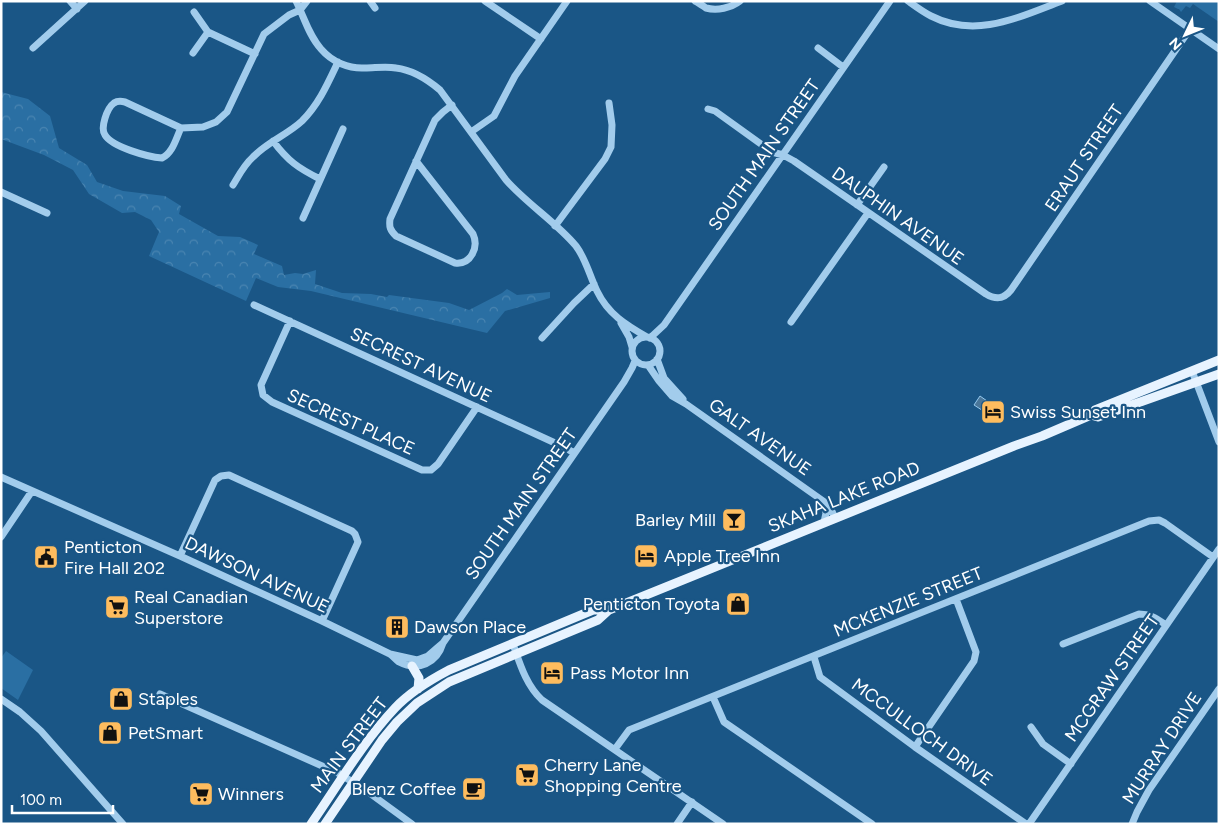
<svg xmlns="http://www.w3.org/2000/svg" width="1220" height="825" font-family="Figtree,sans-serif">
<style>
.green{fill:#2a6fa3}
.forest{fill:url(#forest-crowns)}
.water{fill:#4a7699;stroke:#95c9ee}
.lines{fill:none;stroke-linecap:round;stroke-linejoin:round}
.minor{stroke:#a2ccec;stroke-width:7}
.major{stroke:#e7f3ff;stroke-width:9}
.labels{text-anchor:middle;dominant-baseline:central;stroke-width:4.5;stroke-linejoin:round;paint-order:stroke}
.street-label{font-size:18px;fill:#fff;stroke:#1a5686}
.poi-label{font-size:18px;fill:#fff;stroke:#1a5686;text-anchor:start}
</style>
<defs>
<pattern id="forest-crowns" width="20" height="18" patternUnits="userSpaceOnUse" patternTransform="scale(1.25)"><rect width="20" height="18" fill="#2a6fa3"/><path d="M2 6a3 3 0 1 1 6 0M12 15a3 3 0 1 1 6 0" fill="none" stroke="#4a85b1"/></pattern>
</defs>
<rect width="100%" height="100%" fill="#1a5686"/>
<path class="green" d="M1177 1H1219V22L1193 4 1190 8 1186 6 1181 12 1179 9H1178L1174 7Z
M6 651 33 670 18 700 1 688V658Z"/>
<path class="forest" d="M1 92 28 99 50 116 59 148 87 165 97 182 123 191 165 196 181 206 179 214 218 236 240 237 258 245 254 254 282 266 284 275 295 273 303 274 316 270 315 284 342 293 371 294 387 297 389 295 449 303 469 310 502 293 507 289 517 295 550 292V298L505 311 487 333 311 291 278 287 256 278 246 301 149 256 159 232 151 220 135 212 122 213 89 194 73 170 44 155 1 139Z"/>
<path class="water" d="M980 396 994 406 988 414 974 405Z"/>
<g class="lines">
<path class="minor" d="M70 1 77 9
M296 1C304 17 309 36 321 49 332 62 349 69 365 68 375 68 386 66 396 68 413 70 427 79 440 90L506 180C527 204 556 222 576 246 586 259 590 277 597 291 608 314 626 325 647 337
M370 1 375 8
M485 1 541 39
M695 1C699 3 703 6 706 8 717 11 731 8 740 1
M908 1C915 6 923 12 931 16 976 39 1019 17 1062 1
M1150 1 1219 49
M194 12 208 32 255 54
M33 48 85 1
M818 48 843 67
M193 53 208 32
M708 109 715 111 772 152 783 155 794 161 986 294C996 300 1004 299 1011 290L1190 29
M181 128C176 138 173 153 162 158 148 157 112 147 105 135 100 128 107 108 114 103 117 101 121 101 125 102L181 128 203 127 216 122 227 112 264 34 289 15 300 10 307 1
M471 132 494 116 515 76 567 1
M273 141C288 161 298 168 320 179
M416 161 473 234C479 247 471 265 455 263L396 236C390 230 389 227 390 219L435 120 443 112 452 105
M233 185C239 175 244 165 253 157 267 142 287 135 302 121 319 104 328 83 338 62
M1 192 47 213
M857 205 884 167
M303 218 343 129
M555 226 605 159 611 147 612 125 609 103
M254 305 566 448 574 453
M290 321 261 385 263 395 272 402 422 470H431L438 464 477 407
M791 322 868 213
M621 323 629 337 632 347
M632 351a14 14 0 1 1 28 0a14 14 0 1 1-28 0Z
M542 338 574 303 594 284
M650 338 664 325 890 1
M657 359 664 378 683 399
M648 365 659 381 672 396 686 404 826 503 830 507 835 518
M1192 371 1219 442
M1 477 180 556 322 621 390 654 417 660 428 656 436 649 443 643
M823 501 826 513 824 522
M1 537 32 491
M180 556 215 480 221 476 229 475 352 531 355 534 358 542 322 621
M513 644C520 664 526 685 542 700L723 824
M1063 644 1139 614C1151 614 1157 619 1166 625
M390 654C393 656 396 660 399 662 418 672 437 663 443 643L624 382 632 368 635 361
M814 657 820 677 915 747 1026 824
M160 694 338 773 364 789 412 824
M713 697 724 722 872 824
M1 699 20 712 41 731 123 824
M1031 727 1043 744 1071 764
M915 747 974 661 976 652 956 599
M615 749 629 730 1149 521 1159 520 1165 523 1213 557
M677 824 692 802
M1029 824 1219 549
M1132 824 1137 812 1149 790 1219 689"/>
<path class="major" d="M1091 415 1098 417 1219 374
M412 666 419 678 418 689
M311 824C338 785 363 742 395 708 410 692 430 680 449 670L593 610H609
M325 824 382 740 397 722 417 703 449 682 598 620 609 610 1014 446 1042 436 1091 415 1095 410 1219 360"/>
</g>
<defs>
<symbol id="hotel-square" viewBox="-11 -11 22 22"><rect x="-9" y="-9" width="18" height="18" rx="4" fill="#febc5e" stroke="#1a5686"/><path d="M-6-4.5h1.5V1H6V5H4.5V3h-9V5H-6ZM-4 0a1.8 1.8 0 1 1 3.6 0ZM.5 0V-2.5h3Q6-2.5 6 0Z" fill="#111"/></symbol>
<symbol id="bar-square" viewBox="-11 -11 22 22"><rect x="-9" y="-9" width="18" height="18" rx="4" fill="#febc5e" stroke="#1a5686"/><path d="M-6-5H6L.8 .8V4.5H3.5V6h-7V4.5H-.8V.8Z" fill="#111"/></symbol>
<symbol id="civic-square" viewBox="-11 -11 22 22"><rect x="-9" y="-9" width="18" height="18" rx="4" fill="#febc5e" stroke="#1a5686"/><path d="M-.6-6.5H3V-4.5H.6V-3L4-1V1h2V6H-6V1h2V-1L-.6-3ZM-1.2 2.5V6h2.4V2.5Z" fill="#111"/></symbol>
<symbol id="shop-square" viewBox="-11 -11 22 22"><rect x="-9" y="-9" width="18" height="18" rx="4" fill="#febc5e" stroke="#1a5686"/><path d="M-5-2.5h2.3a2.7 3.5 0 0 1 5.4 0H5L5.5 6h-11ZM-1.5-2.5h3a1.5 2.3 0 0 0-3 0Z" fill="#111"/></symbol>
<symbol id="supermarket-square" viewBox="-11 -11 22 22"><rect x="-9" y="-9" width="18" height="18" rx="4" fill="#febc5e" stroke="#1a5686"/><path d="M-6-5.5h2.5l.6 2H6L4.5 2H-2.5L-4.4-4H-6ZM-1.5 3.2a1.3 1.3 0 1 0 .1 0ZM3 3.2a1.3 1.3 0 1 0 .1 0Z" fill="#111"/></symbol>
<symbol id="building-square" viewBox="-11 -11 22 22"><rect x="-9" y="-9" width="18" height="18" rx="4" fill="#febc5e" stroke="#1a5686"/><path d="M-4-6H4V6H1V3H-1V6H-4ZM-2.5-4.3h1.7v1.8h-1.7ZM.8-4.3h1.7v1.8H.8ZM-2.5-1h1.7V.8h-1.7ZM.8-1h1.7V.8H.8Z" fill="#111"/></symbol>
<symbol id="cafe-square" viewBox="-11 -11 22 22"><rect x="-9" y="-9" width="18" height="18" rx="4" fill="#febc5e" stroke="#1a5686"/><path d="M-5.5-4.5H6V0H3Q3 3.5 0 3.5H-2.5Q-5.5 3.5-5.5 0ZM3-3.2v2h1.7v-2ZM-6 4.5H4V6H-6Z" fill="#111"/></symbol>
</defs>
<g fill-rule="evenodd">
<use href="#hotel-square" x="979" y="398" width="28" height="28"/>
<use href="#bar-square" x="720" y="506" width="28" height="28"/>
<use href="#hotel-square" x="632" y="542" width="28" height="28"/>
<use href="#civic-square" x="32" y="543" width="28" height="28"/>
<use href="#shop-square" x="724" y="590" width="28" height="28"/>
<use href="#supermarket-square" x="103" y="593" width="28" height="28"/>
<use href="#building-square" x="383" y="613" width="28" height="28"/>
<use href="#hotel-square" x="538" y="659" width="28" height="28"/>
<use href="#shop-square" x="107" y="685" width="28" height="28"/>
<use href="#shop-square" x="96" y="719" width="28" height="28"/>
<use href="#supermarket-square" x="513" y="761" width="28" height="28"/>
<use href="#cafe-square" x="460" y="775" width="28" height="28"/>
<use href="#supermarket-square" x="187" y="780" width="28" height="28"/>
</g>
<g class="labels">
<g class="street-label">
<text transform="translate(764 155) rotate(-55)">SOUTH MAIN STREET</text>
<text transform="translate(1084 158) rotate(-56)">ERAUT STREET</text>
<text transform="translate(898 216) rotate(35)">DAUPHIN AVENUE</text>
<text transform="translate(421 365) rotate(25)">SECREST AVENUE</text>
<text transform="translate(351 422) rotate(24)">SECREST PLACE</text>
<text transform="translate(760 437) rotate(35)">GALT AVENUE</text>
<text transform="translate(844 497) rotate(-22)">SKAHA LAKE ROAD</text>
<text transform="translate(521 504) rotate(-55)">SOUTH MAIN STREET</text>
<text transform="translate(257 575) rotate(25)">DAWSON AVENUE</text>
<text transform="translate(908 602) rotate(-22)">MCKENZIE STREET</text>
<text transform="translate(1112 678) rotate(-55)">MCGRAW STREET</text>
<text transform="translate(922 732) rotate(36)">MCCULLOCH DRIVE</text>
<text transform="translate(349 745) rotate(-53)">MAIN STREET</text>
<text transform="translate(1162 748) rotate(-57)">MURRAY DRIVE</text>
</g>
<g class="poi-label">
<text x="1010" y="412">Swiss Sunset Inn</text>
<text x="716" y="520" text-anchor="end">Barley Mill</text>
<text x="64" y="547">Penticton<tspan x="64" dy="21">Fire Hall 202</tspan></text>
<text x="664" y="556">Apple Tree Inn</text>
<text x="134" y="597">Real Canadian<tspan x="134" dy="21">Superstore</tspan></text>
<text x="720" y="604" text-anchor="end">Penticton Toyota</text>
<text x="414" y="627">Dawson Place</text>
<text x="570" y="673">Pass Motor Inn</text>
<text x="138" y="699">Staples</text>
<text x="128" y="733">PetSmart</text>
<text x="544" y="765">Cherry Lane<tspan x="544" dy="21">Shopping Centre</tspan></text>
<text x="456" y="789" text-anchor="end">Blenz Coffee</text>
<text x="218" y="794">Winners</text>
</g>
</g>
<rect width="1220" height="825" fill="none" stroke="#ffffff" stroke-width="5"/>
<g transform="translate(1185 35) rotate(227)" stroke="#1a5686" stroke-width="4" paint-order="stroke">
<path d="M0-4L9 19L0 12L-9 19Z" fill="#ffffff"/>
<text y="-8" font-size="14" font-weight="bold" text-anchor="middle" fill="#ffffff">N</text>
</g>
<path d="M12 805v8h101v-8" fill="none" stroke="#ffffff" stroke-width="2.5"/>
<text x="20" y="805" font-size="15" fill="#ffffff" stroke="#1a5686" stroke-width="4" paint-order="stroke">100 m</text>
</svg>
